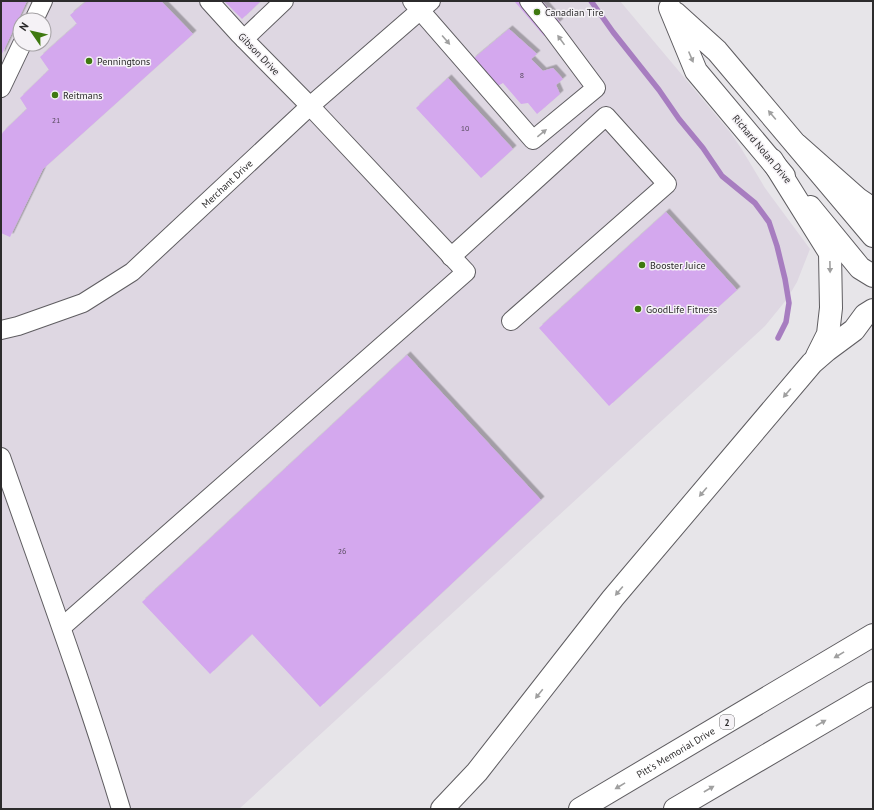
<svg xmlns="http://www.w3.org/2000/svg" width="874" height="810" font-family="'PT Sans',sans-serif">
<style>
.built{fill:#ded7e2;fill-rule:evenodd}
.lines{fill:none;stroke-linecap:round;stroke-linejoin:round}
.stream{stroke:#a77dc0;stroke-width:5.5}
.building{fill:#d4a8ee;filter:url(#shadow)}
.minor-casing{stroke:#5f5d61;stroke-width:20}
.major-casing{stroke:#5f5d61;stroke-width:24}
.highway-casing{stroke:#5f5d61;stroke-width:24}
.minor{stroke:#fff;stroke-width:18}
.major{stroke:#fff;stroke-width:22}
.highway{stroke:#fff;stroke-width:22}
.oneway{fill:#a0a0a0}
.poi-dot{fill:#3f7910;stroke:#f5f2f6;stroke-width:1.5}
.labels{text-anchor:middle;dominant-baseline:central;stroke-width:3;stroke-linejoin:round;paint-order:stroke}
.number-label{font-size:8px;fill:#564a5c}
.shield{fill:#f5f2f6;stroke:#686769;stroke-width:1}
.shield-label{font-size:9px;font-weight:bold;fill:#2c2b2c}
.poi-label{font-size:10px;fill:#2c2b2c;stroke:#f5f2f6;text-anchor:start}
.street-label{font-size:10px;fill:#2c2b2c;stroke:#f5f2f6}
</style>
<defs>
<filter id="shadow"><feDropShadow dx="3.5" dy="-3.5" stdDeviation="0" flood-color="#0004"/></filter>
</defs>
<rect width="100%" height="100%" fill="#e7e5e9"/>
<path class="built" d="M1 1H620L730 132 741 148 765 188 810 249 797 282 787 299 765 326 239 809H1ZM20 20H44V44H20Z"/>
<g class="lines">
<path class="stream" d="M591 1 613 32 659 90 679 119 703 148 722 176 755 203 769 222 777 246 785 279 789 303 786 322 778 338"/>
</g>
<path class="building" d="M1 1H27L1 56Z
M87 1H161L193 34 43 169 10 237 1 233V136L3 132 27 109 20 98 49 70 40 57 77 24 70 15Z
M224 1H261L242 19Z
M516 1H542L560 22 544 36 515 2Z
M509 29 537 54 531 59 543 71 553 68 563 79 556 85 560 94 537 114 528 103 521 104 503 83 496 87 472 60Z
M448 78 513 149 481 178 416 108Z
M666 212 737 290 609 406 539 328Z
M407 355 541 500 320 707 252 634 210 674 142 602Z"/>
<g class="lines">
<defs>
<g id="minor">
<path d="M412 1 533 140 596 88 552 29 529 1"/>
<path d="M34 20 43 1"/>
<path d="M244 39 284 1"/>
<path d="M1 88 22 44"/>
<path d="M451 257 606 116 667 184 511 321"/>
<path id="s1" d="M1 330 18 326 83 303 132 272 310 106 431 1"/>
<path d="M1 457C42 574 85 690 121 809"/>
<path d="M62 627 466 272 310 106 239 34 209 1"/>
</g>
<path id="major" d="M670 8 696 71 784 176
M675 13 717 51 873 236
M810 207 860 268 873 276"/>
<g id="highway">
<path d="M797 145 858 199 873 209"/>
<path d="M772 160 830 253 831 308 828 334 817 356"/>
<path d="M442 809 477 772 613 598 812 363 827 350 854 330 865 315 873 310"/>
<path id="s2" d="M580 809 873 635"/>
<path d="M675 809 873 693"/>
</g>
</defs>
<use href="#minor" class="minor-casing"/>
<use href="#major" class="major-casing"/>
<use href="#highway" class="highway-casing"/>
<use href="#minor" class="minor"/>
<use href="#major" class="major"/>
<use href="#highway" class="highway"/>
</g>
<defs><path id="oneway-solid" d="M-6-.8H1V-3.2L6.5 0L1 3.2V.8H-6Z"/></defs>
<g class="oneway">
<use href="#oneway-solid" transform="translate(446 40) rotate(49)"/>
<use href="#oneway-solid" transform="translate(561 40) rotate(-126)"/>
<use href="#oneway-solid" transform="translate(691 57) rotate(67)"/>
<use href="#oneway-solid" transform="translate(772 115) rotate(-130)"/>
<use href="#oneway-solid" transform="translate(542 133) rotate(-39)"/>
<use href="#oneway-solid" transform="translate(830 267) rotate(89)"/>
<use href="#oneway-solid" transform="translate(787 393) rotate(130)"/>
<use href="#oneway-solid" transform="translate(703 492) rotate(130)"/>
<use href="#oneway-solid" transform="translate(619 591) rotate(130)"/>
<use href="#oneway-solid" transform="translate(839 655) rotate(149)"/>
<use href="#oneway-solid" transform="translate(539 694) rotate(129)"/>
<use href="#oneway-solid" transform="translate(821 723) rotate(-30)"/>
<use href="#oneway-solid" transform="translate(620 786) rotate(149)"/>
<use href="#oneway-solid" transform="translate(709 789) rotate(-30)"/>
</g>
<g class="poi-dot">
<circle cx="537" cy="12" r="4"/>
<circle cx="89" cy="61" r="4"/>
<circle cx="55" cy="95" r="4"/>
<circle cx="642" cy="265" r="4"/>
<circle cx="638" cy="309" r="4"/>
</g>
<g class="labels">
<g class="number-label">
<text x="522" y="75">8</text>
<text x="56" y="120">21</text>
<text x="465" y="128">10</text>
<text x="342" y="551">26</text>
</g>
<rect class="shield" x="720" y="715" width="14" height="14" rx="3"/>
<g class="shield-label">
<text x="727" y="722">2</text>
</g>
<g class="poi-label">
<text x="545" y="12">Canadian Tire</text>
<text x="97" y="61">Penningtons</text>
<text x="63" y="95">Reitmans</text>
<text x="650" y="265">Booster Juice</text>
<text x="646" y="309">GoodLife Fitness</text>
</g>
<g class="street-label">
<text transform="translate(259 54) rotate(46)">Gibson Drive</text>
<text transform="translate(762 149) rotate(50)">Richard Nolan Drive</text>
<text stroke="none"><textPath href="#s1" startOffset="274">Merchant Drive</textPath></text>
<text stroke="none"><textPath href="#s2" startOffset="111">Pitt's Memorial Drive</textPath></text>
</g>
</g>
<rect width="874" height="810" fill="none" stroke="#2c2b2c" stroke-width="4"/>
<g transform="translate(32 32) rotate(304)"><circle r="19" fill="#f5f2f6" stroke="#a5a2a5"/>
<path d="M0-3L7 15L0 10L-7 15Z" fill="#3f7910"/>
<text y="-6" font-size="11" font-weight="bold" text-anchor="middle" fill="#2c2b2c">N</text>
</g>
</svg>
